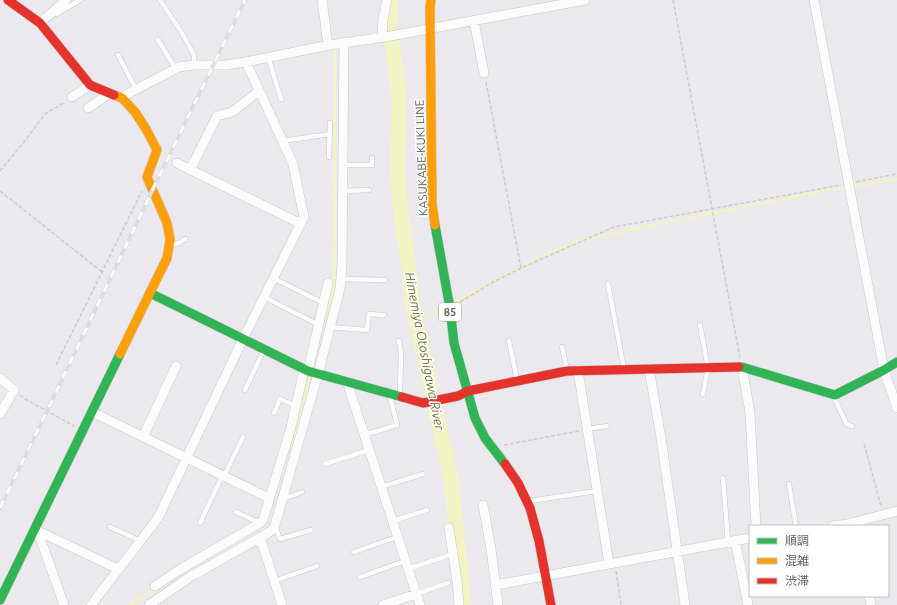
<svg xmlns="http://www.w3.org/2000/svg" width="897" height="605" font-family="Ubuntu,'Noto Sans JP',sans-serif">
<style>
.lines{fill:none;stroke-linecap:round;stroke-linejoin:round}
.stream{stroke:#f2f3c3;stroke-width:2.5}
.river{stroke:#f2f3c3;stroke-width:15}
.lane-casing{stroke:#c8c7c9;stroke-width:5.5}
.street-casing{stroke:#c8c7c9;stroke-width:10}
.fast-casing{stroke:#c9c8c9;stroke-width:10}
.slow-casing{stroke:#c9c8c9;stroke-width:10}
.jam-casing{stroke:#c9c8c9;stroke-width:10}
.path{stroke:#cecbcb;stroke-width:1.5;stroke-dasharray:4 2;stroke-linecap:butt}
.lane{stroke:#fcfcfc;stroke-width:4.5}
.street{stroke:#fcfcfc;stroke-width:9}
.fast{stroke:#30b455;stroke-width:9}
.slow{stroke:#ff9f0a;stroke-width:9}
.jam{stroke:#e5322d;stroke-width:9}
.rail-casing{stroke:#ddd;stroke-width:4}
.rail{stroke:#fff;stroke-width:2.5;stroke-dasharray:8;stroke-linecap:butt}
.labels{text-anchor:middle;dominant-baseline:central;stroke-width:3;stroke-linejoin:round;paint-order:stroke}
.shield{fill:#fff;stroke:#93948f;stroke-width:1}
.shield-label{font-size:11px;font-weight:bold;fill:#65665f}
.street-label{font-size:12px;fill:#65665f;stroke:#fff}
.water-label{font-size:13px;font-style:italic;fill:#707639;stroke:#fff}
</style>
<rect width="100%" height="100%" fill="#ebe9ee"/>
<g class="lines">
<path class="stream" d="M852 187 897 179
M454 303 535 260 546 253 559 249 584 239 827 190 829 189 847 188
M417 322 445 308
M323 325 334 288 335 51 329 20
M289 461 310 374
M265 523 275 512
M130 605 157 589"/>
<path class="river" d="M391 0 390 26 399 96 398 166 399 198 409 270 412 301 435 408 451 478 464 605"/>
<defs>
<path id="lane" d="M160 0 182 33 194 55V65
M56 14 80 0
M158 40 176 69
M118 55 136 89
M268 57 281 99
M282 141 330 134
M329 157 330 123
M343 165H372V158
M343 191 369 190
M171 245 179 243 185 239
M273 278 323 303
M341 279 385 280
M608 284 624 369
M264 297 319 325
M700 325 708 368 703 394
M330 327 367 330 369 314 384 315
M399 341 401 354 400 395
M509 341 517 380
M562 347 567 371
M245 390 264 350
M833 395 846 423 848 425 852 426
M274 413 280 399 296 406
M587 429 607 426
M364 435 397 425 390 396
M325 464 369 450
M224 476 243 437
M723 478 728 542
M789 484 796 526
M381 487 423 474
M283 499 302 492
M529 501 597 491
M236 512 260 523
M393 521 427 510
M200 523 222 476
M275 526 280 539 311 530
M110 527 141 541
M354 552 397 537
M407 569 453 554
M360 577 405 561
M274 581 317 566
M416 594 448 583"/>
<path id="street" d="M322 0 328 45
M814 0 884 370 897 408
M474 21 484 73
M40 23 66 0
M382 37 383 19 387 0
M72 97 90 85
M122 98 131 92 179 67 194 65H225L246 62 329 45 385 37 585 0
M88 108 110 93
M177 163 301 224
M190 170 217 116 232 112 259 91
M742 367 750 413 756 526
M649 369 661 438 685 605
M308 371 328 283
M578 371 609 564
M0 378 14 390 0 414
M347 382 420 605
M92 412 269 498
M143 437 176 366
M483 505 491 549 498 605
M833 526 848 524 897 511
M449 528 457 581 459 605
M37 529 64 605
M38 531 118 569
M260 537 282 605
M735 540 748 605
M496 585 750 538
M155 586 181 569 260 523 263 520 291 427 304 370
M869 596 871 605
M91 605 158 518 243 339 304 217 293 164 246 62
M149 605 190 577 268 533 272 530 275 525 318 374 340 289 342 266 344 42
M383 605 416 594"/>
<path id="fast" d="M435 225 450 308 454 343 475 418 485 438 505 464
M150 293 308 371 402 397
M739 367H742L835 395 884 370 897 362
M0 600 120 354"/>
<path id="slow" d="M431 0 430 7 432 204 435 225
M114 95 122 98 135 112 146 129 157 150 147 177 167 223 170 239 169 246 167 258 120 354"/>
<path id="jam" d="M8 0 40 23 90 85 114 95
M402 397 423 403 458 396 468 391 567 371 739 367
M505 464 518 483 530 508 539 541 551 605"/>
</defs>
<use href="#lane" class="lane-casing"/>
<use href="#street" class="street-casing"/>
<use href="#fast" class="fast-casing"/>
<use href="#slow" class="slow-casing"/>
<use href="#jam" class="jam-casing"/>
<path class="path" d="M673 0 740 358
M486 82 521 268
M0 171 24 142 45 114 65 102
M856 182 897 174
M0 191 102 272
M460 302 493 282 521 268 614 227 841 185
M56 365 142 191
M20 395 25 399 74 426
M864 444 881 506
M504 445 579 431
M616 571 621 605"/>
<use href="#lane" class="lane"/>
<use href="#street" class="street"/>
<use href="#fast" class="fast"/>
<use href="#slow" class="slow"/>
<use href="#jam" class="jam"/>
<defs>
<path id="rail" d="M0 508 47 411 152 191 245 0"/>
</defs>
<use href="#rail" class="rail-casing"/>
<use href="#rail" class="rail"/>
</g>
<g class="labels">
<rect class="shield" x="439" y="303" width="22" height="18" rx="3"/>
<g class="shield-label">
<text x="450" y="312">85</text>
</g>
<g class="street-label">
<text transform="translate(421 158) rotate(-92)">KASUKABE-KUKI LINE</text>
</g>
<g class="water-label">
<text transform="translate(425 351) rotate(79)">Himemiya Otoshigawa River</text>
</g>
</g>
<rect x="749" y="525" width="140" height="72" fill="#ffffff" stroke="#c1c2bf"/>
<rect x="757" y="538" width="20" height="6" fill="#30b455" stroke="#c1c2bf"/>
<text x="785" y="545" font-size="12" fill="#65665f">順調</text>
<rect x="757" y="558" width="20" height="6" fill="#ff9f0a" stroke="#c1c2bf"/>
<text x="785" y="565" font-size="12" fill="#65665f">混雑</text>
<rect x="757" y="578" width="20" height="6" fill="#e5322d" stroke="#c1c2bf"/>
<text x="785" y="585" font-size="12" fill="#65665f">渋滞</text>
</svg>
